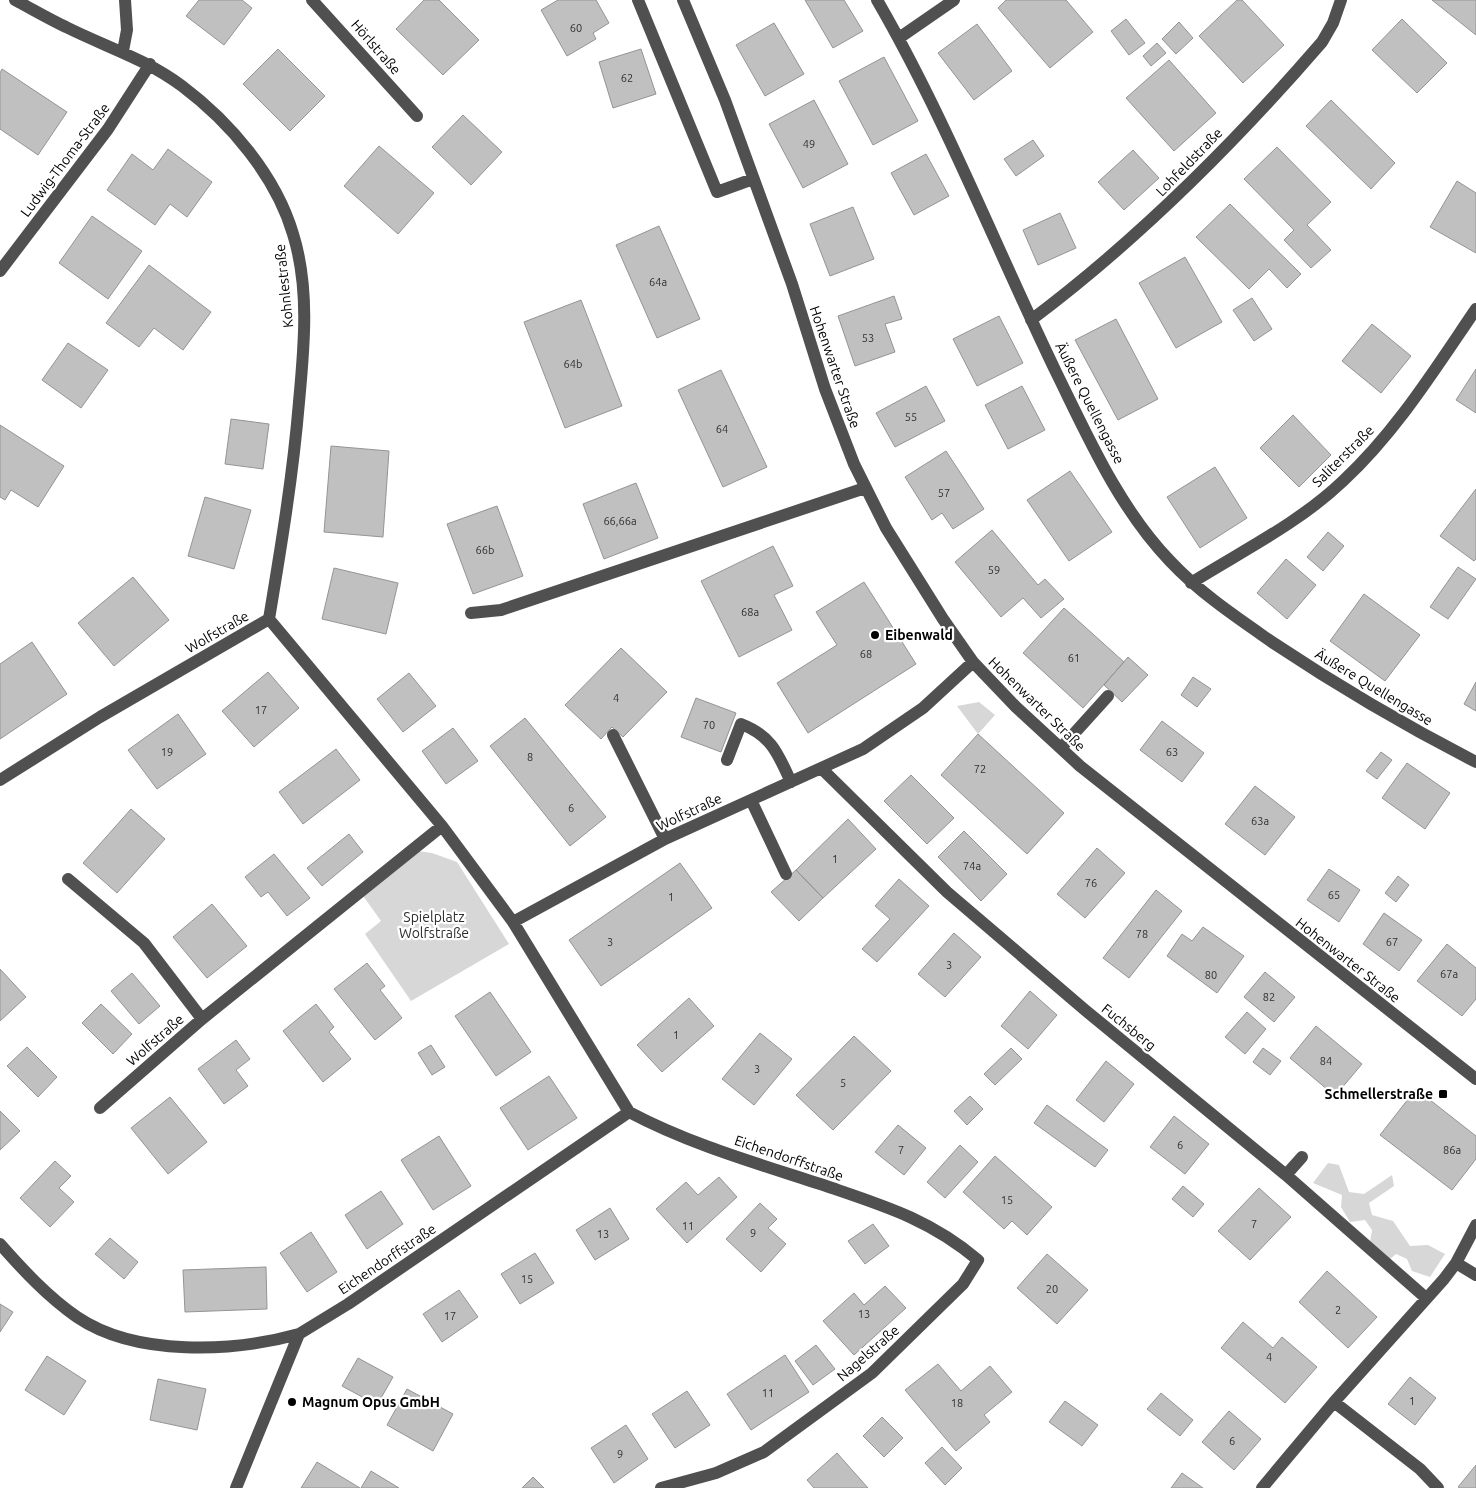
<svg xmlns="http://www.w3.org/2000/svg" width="1476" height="1488" font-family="Ubuntu,sans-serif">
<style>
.green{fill:#d7d7d7}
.building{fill:#c0c0c0;stroke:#949494}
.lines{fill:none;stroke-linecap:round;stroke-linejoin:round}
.minor{stroke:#505050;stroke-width:12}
.poi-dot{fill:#000;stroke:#fff;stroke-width:2}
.labels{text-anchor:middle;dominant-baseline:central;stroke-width:4.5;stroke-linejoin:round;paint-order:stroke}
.number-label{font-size:11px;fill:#303030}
.street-label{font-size:14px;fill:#000;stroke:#fff}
.poi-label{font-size:14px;font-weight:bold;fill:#000;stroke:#fff;text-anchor:start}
.park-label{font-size:14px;fill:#2e2e2e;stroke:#fff}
</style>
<rect width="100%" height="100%" fill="#fff"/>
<path class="green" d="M979 702 995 715 978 734 957 706Z
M411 850 432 853 457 862 509 944 411 1001 365 934 381 921 361 893Z
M1328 1163 1339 1165 1349 1192 1364 1194 1392 1175 1394 1186 1369 1203 1372 1215 1393 1221 1410 1246 1428 1245 1445 1254 1430 1277 1412 1271 1407 1259 1396 1254 1390 1259 1370 1243 1372 1230 1365 1220 1350 1222 1341 1207 1342 1195 1313 1183Z"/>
<path class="building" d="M199 0H242L252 8 224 45 186 16Z
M424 0H439L479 40 443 75 396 29Z
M558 0H596L609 23 593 33 596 39 567 56 541 10Z
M805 0H844L863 31 833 48Z
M1006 0H1066L1093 32 1050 68 998 8Z
M1237 0H1242L1284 45 1243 83 1199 36Z
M1432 0H1476V35Z
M1126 19 1145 43 1129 55 1111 31Z
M1402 19 1447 63 1417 93 1372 50Z
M1179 22 1193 38 1176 54 1162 39Z
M774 23 804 74 765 96 736 45Z
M977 24 1012 71 974 100 938 53Z
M1157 43 1166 53 1151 66 1143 56Z
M278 49 325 96 290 131 243 84Z
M641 49 656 94 613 108 599 62Z
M884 57 918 121 873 145 839 81Z
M1169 60 1216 113 1174 151 1126 98Z
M2 69 67 112 38 155 0 129V73Z
M814 100 848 164 803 188 769 124Z
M1331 100 1395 163 1371 189 1306 126Z
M463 115 502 152 471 185 432 147Z
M1033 140 1044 156 1016 176 1004 159Z
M379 146 434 193 398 234 344 186Z
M1277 147 1331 202 1307 225 1331 250 1311 268 1284 240 1294 230 1244 179Z
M168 149 212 182 187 217 170 204 155 225 107 190 132 154 153 170Z
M1133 150 1159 178 1124 210 1098 182Z
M926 154 949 196 914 215 891 173Z
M1457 181 1476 193V253L1430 227Z
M1230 204 1301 274 1287 288 1269 269 1249 289 1196 237Z
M853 207 874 259 830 276 810 224Z
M1060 213 1076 248 1038 265 1023 230Z
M92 216 142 251 108 299 59 263Z
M659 226 700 319 657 338 616 245Z
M1185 257 1222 322 1176 348 1139 283Z
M149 265 211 312 183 350 154 328 139 347 106 323Z
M894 296 902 319 885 324 895 352 855 366 838 316Z
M1252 298 1272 329 1254 341 1233 310Z
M581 300 622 406 565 428 524 322Z
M999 316 1023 363 977 386 953 339Z
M1116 319 1158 399 1118 420 1075 340Z
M1372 324 1411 356 1381 393 1342 361Z
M68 343 108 370 81 408 42 380Z
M1476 369V413L1456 400Z
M721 370 767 467 723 487 678 390Z
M926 386 945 421 895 447 876 413Z
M1022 386 1045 430 1008 449 985 405Z
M1293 415 1331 455 1299 487 1260 448Z
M231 419 269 424 263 469 225 464Z
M0 425 64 466 38 507 11 490 5 500 0 497Z
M331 446 389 451 383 537 324 532Z
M946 451 984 509 953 529 942 513 932 520 905 477Z
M1215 467 1247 518 1200 548 1167 497Z
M1070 471 1112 532 1069 561 1027 500Z
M636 483 658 538 604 559 583 504Z
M1476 489V559L1474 561 1440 536Z
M205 497 251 510 234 569 188 556Z
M497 506 523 576 473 594 447 524Z
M992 530 1038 585 1045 579 1064 599 1041 618 1023 598 1001 617 955 562Z
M1328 532 1344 546 1323 571 1307 557Z
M773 546 793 586 774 595 792 630 739 657 701 581Z
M1286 559 1316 585 1287 619 1257 593Z
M1458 567 1476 579 1448 619 1430 607Z
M334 568 398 583 386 634 322 619Z
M133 577 169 620 114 666 78 623Z
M864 582 916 664 808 733 777 683 837 645 816 612Z
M1364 594 1420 635 1385 681 1330 641Z
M1064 608 1124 662 1083 708 1023 653Z
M32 642 67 694 0 739V664Z
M621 648 667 692 623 737 612 727 601 739 565 705Z
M1128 657 1148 675 1122 702 1104 685Z
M268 672 299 708 254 747 222 711Z
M409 673 436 706 403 732 377 699Z
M1193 677 1211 689 1197 707 1181 695Z
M1476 682V711L1464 704Z
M696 698 736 713 721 752 681 737Z
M178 714 206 754 157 789 128 750Z
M525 718 606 817 570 846 490 746Z
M1162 721 1204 753 1182 782 1140 750Z
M453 728 478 761 446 784 422 751Z
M978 734 1064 813 1027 854 941 775Z
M336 749 360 780 303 824 279 792Z
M1381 752 1392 760 1377 779 1366 771Z
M1407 763 1450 793 1425 829 1382 798Z
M911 775 954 818 927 844 884 801Z
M1255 786 1295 817 1265 855 1225 824Z
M131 809 165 839 117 893 83 863Z
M848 819 876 849 823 898 796 870Z
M964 831 1007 874 981 901 938 857Z
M349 834 363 852 322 886 307 868Z
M1097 848 1125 873 1085 918 1057 894Z
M274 854 310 898 287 916 268 892 261 897 245 877Z
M680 863 712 908 601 986 569 940Z
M1329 869 1360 890 1339 922 1307 900Z
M796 870 823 898 799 921 771 892Z
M1398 876 1409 885 1396 902 1385 893Z
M899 879 929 906 877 962 862 949 890 919 875 906Z
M1156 890 1182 911 1129 978 1103 958Z
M212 904 247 946 207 978 173 937Z
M1384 913 1422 940 1399 971 1363 944Z
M1203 927 1244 956 1217 993 1167 956 1182 934 1192 941Z
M954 933 981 957 945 997 918 974Z
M1447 944 1476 968V999L1462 1016 1417 981Z
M367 963 385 986 380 990 402 1018 375 1040 334 989Z
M0 969 26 997 0 1021Z
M1265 972 1295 997 1274 1022 1244 997Z
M132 973 160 1006 139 1024 111 991Z
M1030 991 1057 1015 1028 1049 1001 1026Z
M490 992 531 1052 496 1076 455 1016Z
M689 998 714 1026 662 1072 637 1045Z
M101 1004 132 1034 113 1054 82 1023Z
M316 1004 334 1027 329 1032 351 1059 323 1082 283 1031Z
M1247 1012 1266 1029 1245 1054 1225 1037Z
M1316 1026 1362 1064 1335 1096 1290 1058Z
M760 1033 792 1059 754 1105 722 1079Z
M854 1036 891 1071 833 1130 796 1095Z
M236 1040 250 1059 236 1070 248 1086 224 1104 198 1069Z
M431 1045 445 1067 432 1075 418 1053Z
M27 1047 57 1077 38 1097 7 1066Z
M1011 1048 1022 1059 995 1085 984 1074Z
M1263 1048 1281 1061 1270 1075 1253 1062Z
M1106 1061 1134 1084 1104 1122 1076 1100Z
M549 1076 577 1118 528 1150 500 1108Z
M1416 1089 1476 1136V1159L1452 1190 1380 1135Z
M970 1096 983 1109 967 1125 954 1111Z
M170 1097 207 1142 168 1174 131 1128Z
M1047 1105 1108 1150 1095 1167 1034 1123Z
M0 1111 20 1131 0 1150Z
M1174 1116 1209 1144 1185 1174 1150 1147Z
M898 1125 926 1148 904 1175 875 1152Z
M439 1136 471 1186 433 1210 401 1160Z
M960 1145 978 1162 945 1198 927 1182Z
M995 1156 1052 1207 1027 1235 1012 1221 1004 1229 963 1192Z
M55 1161 71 1176 59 1188 74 1202 50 1227 20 1198Z
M719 1177 737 1197 687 1243 656 1209 686 1182 698 1195Z
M1183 1186 1204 1204 1193 1217 1172 1199Z
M1259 1188 1291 1217 1250 1260 1218 1231Z
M381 1191 403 1224 367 1249 345 1215Z
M760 1203 777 1219 768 1228 786 1244 761 1272 726 1239Z
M610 1208 629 1239 595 1260 576 1230Z
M873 1224 889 1246 865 1264 848 1241Z
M311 1232 337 1272 307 1292 280 1253Z
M110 1238 138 1262 124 1279 95 1254Z
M535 1253 554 1283 520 1304 501 1274Z
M1047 1254 1088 1290 1057 1324 1017 1288Z
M266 1267 267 1309 185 1312 183 1270Z
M1327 1271 1377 1317 1348 1348 1299 1302Z
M885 1286 906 1308 854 1355 823 1321 854 1293 864 1305Z
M459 1290 478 1317 442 1342 423 1314Z
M0 1304 13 1312 0 1332Z
M1243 1322 1273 1348 1282 1337 1317 1367 1285 1403 1221 1348Z
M816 1345 835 1369 813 1385 795 1361Z
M785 1355 809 1392 751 1430 727 1394Z
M47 1356 86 1381 64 1415 25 1390Z
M358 1358 393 1377 377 1405 342 1386Z
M938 1364 961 1391 990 1366 1012 1392 984 1415 990 1422 956 1451 905 1390Z
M1410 1377 1436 1398 1415 1425 1388 1404Z
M158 1379 206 1389 197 1430 150 1420Z
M407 1389 453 1414 433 1451 387 1425Z
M687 1391 710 1425 675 1448 652 1414Z
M1161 1393 1193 1420 1180 1436 1147 1409Z
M1065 1401 1098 1425 1082 1446 1049 1422Z
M1229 1411 1261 1439 1234 1470 1202 1442Z
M882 1417 903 1438 884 1457 863 1436Z
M626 1425 648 1459 614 1483 591 1448Z
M942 1447 962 1468 945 1485 925 1463Z
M837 1453 868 1488H814L807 1480Z
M317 1462 360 1488H301Z
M1476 1465V1488H1460L1458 1487Z
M371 1471 399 1488H361Z
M1182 1473 1203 1488H1171Z
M533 1477 544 1488H522Z"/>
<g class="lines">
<path class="minor" d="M15 0C32 9 49 19 66 27 106 47 146 59 182 86 230 122 276 176 293 234 310 288 304 348 299 402 293 475 281 547 269 619
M312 0 417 116
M638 0 717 192 753 179
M683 0 725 100 792 284 825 389 854 464 886 528 943 619 973 662 1016 707 1080 766 1476 1079
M877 0C946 119 996 248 1056 372 1088 437 1119 508 1170 561 1200 593 1236 617 1272 642 1338 686 1406 726 1476 762
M899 38 954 0
M123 51 127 30 125 0
M0 271 108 129 150 64
M1031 320C1139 239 1234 144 1322 42L1333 23 1341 0
M1191 583C1242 551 1299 523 1343 481 1396 432 1435 369 1476 309
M471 613 501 610 865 488
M613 735 665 839
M1061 748 1108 696
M727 760 741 724C772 736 778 754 791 782
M822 769 947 892 1085 1010 1286 1175 1426 1298
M0 780 100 717 269 619 442 826 513 922 665 839 863 749 923 708 973 662
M751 800 786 874
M68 879 144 943 202 1019
M100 1108 202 1019 442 826
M629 1112C693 1146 763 1165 832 1188 888 1207 932 1221 978 1260L963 1284 872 1373 764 1452 716 1473 661 1488
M1286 1175 1302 1157
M0 1244C23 1270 48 1297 77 1317 136 1357 234 1352 299 1334
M1456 1263 1476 1275
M1334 1402 1420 1469 1438 1488
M236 1488 299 1334 348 1304 629 1112 513 922
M1262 1488 1334 1402 1444 1279 1456 1263 1476 1225"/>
</g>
<g class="poi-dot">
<circle cx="875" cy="635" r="5"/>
<rect x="1438" y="1089" width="10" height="10" rx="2.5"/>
<circle cx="292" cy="1402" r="5"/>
</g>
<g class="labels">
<g class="number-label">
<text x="576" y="28">60</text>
<text x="627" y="78">62</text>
<text x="809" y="144">49</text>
<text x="658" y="282">64a</text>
<text x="868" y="338">53</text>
<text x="573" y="364">64b</text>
<text x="911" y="417">55</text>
<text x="722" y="429">64</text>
<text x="944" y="493">57</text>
<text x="620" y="521">66,66a</text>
<text x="485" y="550">66b</text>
<text x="994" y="570">59</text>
<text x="750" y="612">68a</text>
<text x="866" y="654">68</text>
<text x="1074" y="658">61</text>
<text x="616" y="698">4</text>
<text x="261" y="710">17</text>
<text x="709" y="725">70</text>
<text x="167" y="752">19</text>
<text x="1172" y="752">63</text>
<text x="530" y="757">8</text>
<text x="980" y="769">72</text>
<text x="571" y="808">6</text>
<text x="1260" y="821">63a</text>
<text x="835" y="859">1</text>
<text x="972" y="866">74a</text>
<text x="1091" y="883">76</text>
<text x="1334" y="895">65</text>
<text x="671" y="897">1</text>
<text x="1142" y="934">78</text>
<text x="610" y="942">3</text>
<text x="1392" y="942">67</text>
<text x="949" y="965">3</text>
<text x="1449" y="974">67a</text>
<text x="1211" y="975">80</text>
<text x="1269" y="997">82</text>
<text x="676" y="1035">1</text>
<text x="1326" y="1061">84</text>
<text x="757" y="1069">3</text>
<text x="843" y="1083">5</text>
<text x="1180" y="1145">6</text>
<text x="901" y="1150">7</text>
<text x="1452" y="1150">86a</text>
<text x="1007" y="1200">15</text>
<text x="1254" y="1224">7</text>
<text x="688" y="1226">11</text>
<text x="753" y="1233">9</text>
<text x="603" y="1234">13</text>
<text x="527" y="1279">15</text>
<text x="1052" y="1289">20</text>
<text x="1338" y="1310">2</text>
<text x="864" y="1314">13</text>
<text x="450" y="1316">17</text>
<text x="1269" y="1357">4</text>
<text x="768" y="1393">11</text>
<text x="1412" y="1401">1</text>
<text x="957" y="1403">18</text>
<text x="1232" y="1441">6</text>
<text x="620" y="1454">9</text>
</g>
<g class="street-label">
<text transform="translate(376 47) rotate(49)">Hörlstraße</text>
<text transform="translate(65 160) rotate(-53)">Ludwig-Thoma-Straße</text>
<text transform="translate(1189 162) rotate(-46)">Lohfeldstraße</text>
<text transform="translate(284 286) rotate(-96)">Kohnlestraße</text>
<text transform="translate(835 367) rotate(71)">Hohenwarter Straße</text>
<text transform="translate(1090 403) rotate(63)">Äußere Quellengasse</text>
<text transform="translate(1343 456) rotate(-45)">Saliterstraße</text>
<text transform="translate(217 632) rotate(-30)">Wolfstraße</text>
<text transform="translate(1374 687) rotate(31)">Äußere Quellengasse</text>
<text transform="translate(1037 704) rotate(44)">Hohenwarter Straße</text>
<text transform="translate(689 812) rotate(-25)">Wolfstraße</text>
<text transform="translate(1348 960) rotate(38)">Hohenwarter Straße</text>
<text transform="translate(1129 1027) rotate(39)">Fuchsberg</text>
<text transform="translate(155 1040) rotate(-41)">Wolfstraße</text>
<text transform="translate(789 1158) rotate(19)">Eichendorffstraße</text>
<text transform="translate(387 1259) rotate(-34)">Eichendorffstraße</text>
<text transform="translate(868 1353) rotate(-41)">Nagelstraße</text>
</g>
<g class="poi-label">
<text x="885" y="635">Eibenwald</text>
<text x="1433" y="1094" text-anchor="end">Schmellerstraße</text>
<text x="302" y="1402">Magnum Opus GmbH</text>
</g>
<g class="park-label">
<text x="434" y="917">Spielplatz<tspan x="434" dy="16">Wolfstraße</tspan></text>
</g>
</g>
</svg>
